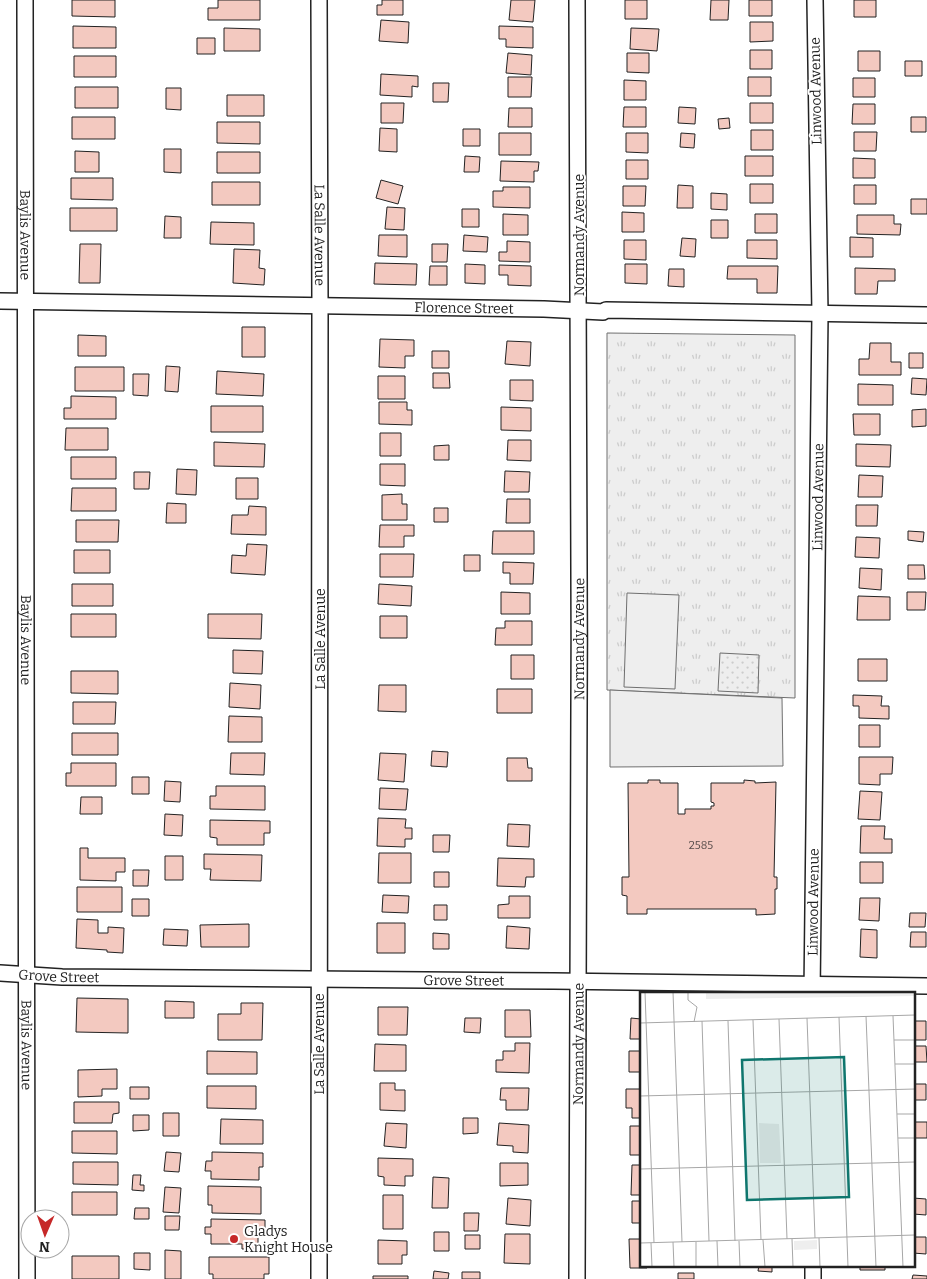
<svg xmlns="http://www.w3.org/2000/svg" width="927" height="1279" font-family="Bitter,serif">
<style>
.grass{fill:url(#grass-tufts);stroke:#6f6f6f}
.park{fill:url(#park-dots);stroke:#6f6f6f}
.pitch{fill:#eee;stroke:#6f6f6f}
.parking{fill:#ededed;stroke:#6f6f6f}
.building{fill:#f3c9c0;stroke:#222}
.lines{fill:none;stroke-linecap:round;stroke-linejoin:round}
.street-casing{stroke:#222;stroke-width:18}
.street{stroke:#fff;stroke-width:15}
.poi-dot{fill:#c62828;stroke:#fff;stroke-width:2}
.labels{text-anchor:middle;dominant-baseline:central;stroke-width:4;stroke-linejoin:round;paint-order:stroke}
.number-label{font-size:11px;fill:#564c4a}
.street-label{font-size:14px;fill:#222;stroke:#fff}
.poi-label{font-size:14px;fill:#222;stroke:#fff;text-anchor:start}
.inset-road{fill:none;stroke:#a7a7a7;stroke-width:1}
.view{fill:#0f766e;fill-opacity:0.15;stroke:#0f766e;stroke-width:2.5}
.inset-edge{fill:none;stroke:#222;stroke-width:2.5}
</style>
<defs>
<pattern id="grass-tufts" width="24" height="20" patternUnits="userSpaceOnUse" patternTransform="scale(1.25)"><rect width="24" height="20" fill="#eee"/><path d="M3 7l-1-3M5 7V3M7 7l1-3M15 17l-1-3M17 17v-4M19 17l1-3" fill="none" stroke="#ccc"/></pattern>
<pattern id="park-dots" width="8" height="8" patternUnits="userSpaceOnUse" patternTransform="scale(1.25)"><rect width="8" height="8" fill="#eee"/><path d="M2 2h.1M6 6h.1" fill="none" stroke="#ccc" stroke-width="1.8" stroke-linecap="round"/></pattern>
</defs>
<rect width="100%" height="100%" fill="#fff"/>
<path class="grass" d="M607 333 795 335V698L607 690Z"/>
<path class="park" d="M720 653 759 655 758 693 718 691Z"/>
<path class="pitch" d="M627 593 679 595 675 689 624 687Z"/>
<path class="parking" d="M610 690 782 698 783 766 610 767Z"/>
<path class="building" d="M72 0H115V17L72 16Z
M218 0H260V20H208V8H218Z
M382 0H403V15H377V5H382Z
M511 0H535L533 22 509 20Z
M625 0H647V19H625Z
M711 0H729L728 20H710Z
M749 0H772V16H749Z
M854 0H876V17H854Z
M381 20 409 22 408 43 379 41Z
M750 22H773V41L750 42Z
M73 26 116 27V48H73Z
M499 26 533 27V48L506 47V39H499Z
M224 28 260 29V51H224Z
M631 28 659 29 657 51 630 49Z
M197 38H215V54H197Z
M750 50H772V69H750Z
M858 51H880V71H858Z
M508 53 532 55 531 75 506 73Z
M627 53H649V73L627 72Z
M74 56H116V77H74Z
M905 61H922V76H905Z
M381 74 418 76V87L412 86V97L380 95Z
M508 77H532L531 97H508Z
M748 77H771V96H748Z
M853 78H875V97H853Z
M624 80 646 81V100H624Z
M433 83H449L448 102H433Z
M75 87H118V108H75Z
M166 88H181V110L166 109Z
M227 95H264V116H227Z
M381 103H404L403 123H381Z
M750 103H773V123H750Z
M853 104H875V124H852Z
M624 107H646V127H623Z
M679 107 696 108 695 124 678 123Z
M509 108H532V127H508Z
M72 117H115V139H72Z
M911 117H926V132H911Z
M729 118 730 128 719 129 718 119Z
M217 122H260V144L217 143Z
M380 128 397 129V152L379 151Z
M463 129H480V146H463Z
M751 130H773V150H751Z
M854 132H877L876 151H854Z
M499 133H531V155H499Z
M626 133H648V153L626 152Z
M681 133 695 134 694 148 680 147Z
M164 149H181V173L164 172Z
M75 151 99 152V172H75Z
M217 152H260V173H217Z
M465 156 480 157 479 172H464Z
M745 156H773V176H745Z
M853 158 875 159V178H853Z
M626 160H648V179H626Z
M501 161 539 162 538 171H534V182L500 181Z
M71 178H113V200L71 199Z
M381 180 403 186 398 204 376 198Z
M212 182H260V205H212Z
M750 184H773V203H750Z
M678 185 693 186V208H677Z
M854 185H876V204H854Z
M623 186H646L645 206H623Z
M503 187H530V208L493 207V191H503Z
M711 193 727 194V210L711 209Z
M911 199H927V214H911Z
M387 207 405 208 404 230 385 229Z
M70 208H117V231H70Z
M462 209H479V227H462Z
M622 212 644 213V232H622Z
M503 214 528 215V235H503Z
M755 214H777V233H755Z
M857 215H894V224H901L900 235 857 234Z
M165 216 181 217V238H164Z
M711 220H728V238H711Z
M211 222 254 223V245L210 244Z
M379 235H407V257L378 256Z
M464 235 488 237 487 252 463 251Z
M850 237 873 238V257H850Z
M682 238 696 239 695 257 680 256Z
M624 240H646V260L624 259Z
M747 240H777V259L747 258Z
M507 241 530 242V262L499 261V252H507Z
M80 244H101L100 283H79Z
M432 244H448L447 262H432Z
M234 249 260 250 259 268 265 269 264 285 233 283Z
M375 263 417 264 416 285 374 284Z
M465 264 485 265V284L465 283Z
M625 264H647V284L625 283Z
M499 265 531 266V286L508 285V275H499Z
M430 266H447V285H429Z
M728 266H778L777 293H757V279H727Z
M855 268 895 269V281H878L877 294H855Z
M669 269H684V287L668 286Z
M242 327H265V357H242Z
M78 335 106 336V356H78Z
M380 339 414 340V356H405V368L379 367Z
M507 341 531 342 530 366 505 364Z
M870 343H891V362H901V375H859V359H869Z
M432 351H449V368H432Z
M909 353H923V368H909Z
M166 366 180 367 178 392 165 391Z
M75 367H124V391H75Z
M217 371 264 374 263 396 216 394Z
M433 373H449L450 388H433Z
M133 374H149L148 396 133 395Z
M378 376H405V399H378Z
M912 378 927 379 926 395 911 394Z
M510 380H533V401L510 400Z
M858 384 893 385V405H858Z
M71 396 116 397V419H64V408H71Z
M379 402H407V410H412V425L379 424Z
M211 406H263V432H211Z
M501 407 531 408V431L501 430Z
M926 409V426L912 427V410Z
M853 414H880V435H854Z
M66 428H108V450H65Z
M380 433H401V456H380Z
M508 440H531V461L507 460Z
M214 442 265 444 264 467 214 466Z
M856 444 891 445 890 467 856 466Z
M449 445V460H434V446Z
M71 457H116V479H71Z
M380 464H405V486L380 485Z
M177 469 197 470 196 495 176 494Z
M505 471 530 472 529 492H504Z
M134 472H150L149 489H134Z
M859 475 883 476 882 497H858Z
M236 478H258V499H236Z
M72 488H116V511H71Z
M402 494V504H407V520H382V495Z
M507 499H530V523H506Z
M167 503 186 504V523H166Z
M856 505H878L877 526H856Z
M249 506 266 507V535L231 534 232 515H248Z
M434 508H448V522H434Z
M76 520H119L118 542H76Z
M380 525H414V536H404V547H379Z
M493 531H534V554H492Z
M908 531 924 532 923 542 908 540Z
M856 537 880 538 879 558 855 557Z
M247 544 267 545 265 575 231 573 232 555 246 556Z
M74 550H110V573H74Z
M380 554H414L413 577H380Z
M464 555H480V571H464Z
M503 562 534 563 533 584H510V573H503Z
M908 565H924L925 579H908Z
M860 568 882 569 881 590 859 588Z
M72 584H113V606H72Z
M379 584 412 586 411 606 378 604Z
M501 592 530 593V614H501Z
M907 592H926L925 610H907Z
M858 596 890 597V620H857Z
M71 614H116V637H71Z
M208 614H262L261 639 208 638Z
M380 616H407V638H380Z
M505 621H532V645H495L496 628H505Z
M233 650 263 651 262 674 233 673Z
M511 655H534V679H511Z
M858 659H887V681H858Z
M71 671H118V694L71 693Z
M230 683 261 685 260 709 229 707Z
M379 685H406V712L378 711Z
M497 689H532V713H497Z
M853 695 882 696 881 706H889V719L859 718V706H853Z
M73 702H116L115 724H73Z
M229 716 262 717V742H228Z
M859 725H880V747H859Z
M72 733H118V755H72Z
M432 751 448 752 447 767 431 766Z
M231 753H265L264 775 230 774Z
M380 753 406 754 404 782 378 780Z
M859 757H893L892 774H880V785L859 784Z
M507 758H527L528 768H532V781H507Z
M71 763H116V786H66V773H71Z
M132 777H149V794H132Z
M648 780H660V783H678V814H685V809H711V806H714V803L711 802V783H744V780L755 781V783L776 782 774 877H777V889H775V914L756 915V909H647V914H627V896L622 895V877H629L628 783H648Z
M165 781 181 782 180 802 164 801Z
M216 786H265V810L210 809V796H216Z
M380 788 408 789 406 810 379 809Z
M860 791 882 792 880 820 858 819Z
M81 797H102V814H80Z
M165 814 183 815 182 836 164 835Z
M378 818 406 819 405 828H412V839H405V847L377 846Z
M210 820 270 821V833H264V845H217V838L210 837Z
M508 824 530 825 529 847 507 846Z
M861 826H885L884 839H892V853H860Z
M433 835H450L449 852H433Z
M80 848H88V858H125V872H116V881L80 880Z
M379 853H411V883H378Z
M204 854 262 855 261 881 210 880 211 869H204Z
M165 856H183V880H165Z
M498 858 534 859V877H526L525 887 497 886Z
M860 862H883V883H860Z
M133 870H149L148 886H133Z
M434 872H449V887H434Z
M77 887H122V912H77Z
M383 895 409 896 408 913 382 912Z
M509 896H530V918H498V905L509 904Z
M860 898H880L879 921 859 920Z
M132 899H149V916H132Z
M434 905H447V920H434Z
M910 913H926L925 927H909Z
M77 919 98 920V933H108V927L124 928 123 953 107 952V950L76 948Z
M377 923H405V953H377Z
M249 924V947H201L200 925Z
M507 926 530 928 529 949 506 948Z
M164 929 188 930 187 946 163 945Z
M861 929 877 930V958L860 957Z
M911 932H926V947H910Z
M433 933 449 934V949H433Z
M77 998 128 999V1033L76 1032Z
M165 1001 194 1002V1018H165Z
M241 1003H263L262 1040H218V1014H241Z
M378 1007H408L407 1035H378Z
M505 1010H530L531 1037H505Z
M465 1018H481L480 1033 464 1032Z
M631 1018 641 1019V1039H630Z
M913 1021H926V1040H913Z
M515 1043H530L529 1073 496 1072V1060H503V1051H515Z
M375 1044 406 1045V1071H374Z
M913 1046H926L927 1062H913Z
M207 1051 257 1052V1074H207Z
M629 1051H641V1072H629Z
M117 1069V1089H102V1096L78 1097V1070Z
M380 1083H395V1090H405V1111L380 1110Z
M913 1084H926V1100H913Z
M207 1086H256V1109L207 1108Z
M130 1087H149V1099H130Z
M501 1088H529L528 1110H506V1100H500Z
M626 1089H641V1118H632V1108H626Z
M74 1102H119V1113L113 1114 112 1123H74Z
M163 1113H179V1136H163Z
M133 1115H149V1130L133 1131Z
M463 1118H478V1133L463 1134Z
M221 1119 263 1120V1144H220Z
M913 1122H927V1138H913Z
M386 1123 407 1124 406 1148 384 1146Z
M499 1123 529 1125 528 1153 513 1152V1146L497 1145Z
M630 1126H641V1155H630Z
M72 1131H117V1154L72 1153Z
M166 1152 181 1153 179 1172 164 1171Z
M212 1152 263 1153V1167H259V1180L211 1179V1171H205L206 1161H212Z
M378 1158 413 1159V1176H405V1186L384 1185V1177L378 1176Z
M73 1162H118V1185L73 1184Z
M500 1163H528V1185L500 1186Z
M632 1165H641V1195H631Z
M133 1175H141L140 1185H144V1191L132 1190Z
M433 1177 449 1178 448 1208H432Z
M208 1186 261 1187V1214L212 1213V1205H208Z
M165 1187 181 1188 179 1213 163 1212Z
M72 1192H117V1215H72Z
M383 1195H403V1229H383Z
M508 1198 531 1200 530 1226 506 1224Z
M913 1198 926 1199V1215L913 1214Z
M632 1201H641V1223H632Z
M135 1208H149V1219H134Z
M464 1213H479L478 1231H464Z
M165 1216H180L179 1230H165Z
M211 1219 265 1220V1228H258V1249H242V1244H211V1234H205V1227H211Z
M434 1232H449V1251H434Z
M505 1234H530V1264L504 1263Z
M465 1235H480V1249H465Z
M913 1237H926V1254L913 1253Z
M629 1239H641V1265H647V1268H630Z
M378 1240 407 1241V1255H402V1264H378Z
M165 1250 181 1251V1279H165Z
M134 1253H150V1270L134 1269Z
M72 1256H119V1279H72Z
M209 1257H269V1274H264V1279H213V1274H209Z
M759 1265H772V1272L758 1271Z
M860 1265H885V1270H860Z
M434 1271 449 1273 448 1279H433Z
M462 1272H480V1279H462Z
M678 1273H694V1279H678Z
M913 1275 927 1276V1279H912Z
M373 1276H408V1279H373Z"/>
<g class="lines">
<defs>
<g id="street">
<path id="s1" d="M25 0 27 1279"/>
<path id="s2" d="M319 0 320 307 319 1279"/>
<path id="s3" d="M0 301 544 309 603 312 606 310 927 315"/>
<path id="s4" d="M0 973 62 977 554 981 927 986"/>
<path id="s5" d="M812 993 820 314 815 0"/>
<path d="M813 1265V1279"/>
<path id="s6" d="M577 1279C580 853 580 426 577 0"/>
</g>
</defs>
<use href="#street" class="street-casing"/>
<use href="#street" class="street"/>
</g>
<circle class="poi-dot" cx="234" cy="1239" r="5"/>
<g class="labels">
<g class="number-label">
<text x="701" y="845">2585</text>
</g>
<g class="street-label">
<text transform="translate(816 91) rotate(-91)">Linwood Avenue</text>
<text stroke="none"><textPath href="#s2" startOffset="235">La Salle Avenue</textPath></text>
<text stroke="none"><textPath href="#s1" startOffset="235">Baylis Avenue</textPath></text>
<text transform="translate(579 235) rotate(-90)">Normandy Avenue</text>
<text stroke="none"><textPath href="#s3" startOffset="464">Florence Street</textPath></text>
<text stroke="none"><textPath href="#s5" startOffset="496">Linwood Avenue</textPath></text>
<text stroke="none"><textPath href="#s1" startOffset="640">Baylis Avenue</textPath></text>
<text transform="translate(320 639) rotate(-90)">La Salle Avenue</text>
<text stroke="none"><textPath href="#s6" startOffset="640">Normandy Avenue</textPath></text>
<text stroke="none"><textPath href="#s5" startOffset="91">Linwood Avenue</textPath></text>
<text stroke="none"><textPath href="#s4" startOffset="59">Grove Street</textPath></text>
<text stroke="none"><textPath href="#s4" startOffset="464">Grove Street</textPath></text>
<text stroke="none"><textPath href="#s1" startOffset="1045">Baylis Avenue</textPath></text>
<text transform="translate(319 1044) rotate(-90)">La Salle Avenue</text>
<text stroke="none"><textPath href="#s6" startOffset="235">Normandy Avenue</textPath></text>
</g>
<g class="poi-label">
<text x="244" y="1231">Gladys<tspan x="244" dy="16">Knight House</tspan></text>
</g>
</g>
<g transform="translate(640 992)">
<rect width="275" height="275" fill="#fff"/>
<path d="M66 0H275V4L66 7ZM119 131 139 132 141 171H120Z" fill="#eee"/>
<path d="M177 248V257L154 258V249Z" fill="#eee"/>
<path class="inset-road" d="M5 0 14 251M33 0 42 250M48 0V8L57 15 54 30M226 24 236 275M253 24 263 275M199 25 208 275M167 26 175 246M139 27 147 247M113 28 121 248M62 29 69 249M88 29 95 249M0 31 275 23M254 48H275M255 72H275M0 104 275 97M257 122H275M258 146H275M0 177 275 170M179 246 180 275M152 247 153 275M123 248 125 275M77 249 78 275M99 249 100 275M33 250 34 275M56 250V275M0 251 275 243M11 251 12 275"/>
<path class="view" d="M204 65 209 205 107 208 102 68Z"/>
<rect width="275" height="275" class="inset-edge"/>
</g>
<g transform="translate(45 1234) rotate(182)"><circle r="24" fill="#ffffff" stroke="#a7a7a7"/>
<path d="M0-4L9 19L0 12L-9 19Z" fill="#c62828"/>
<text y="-8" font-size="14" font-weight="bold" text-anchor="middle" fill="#222222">N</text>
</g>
</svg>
